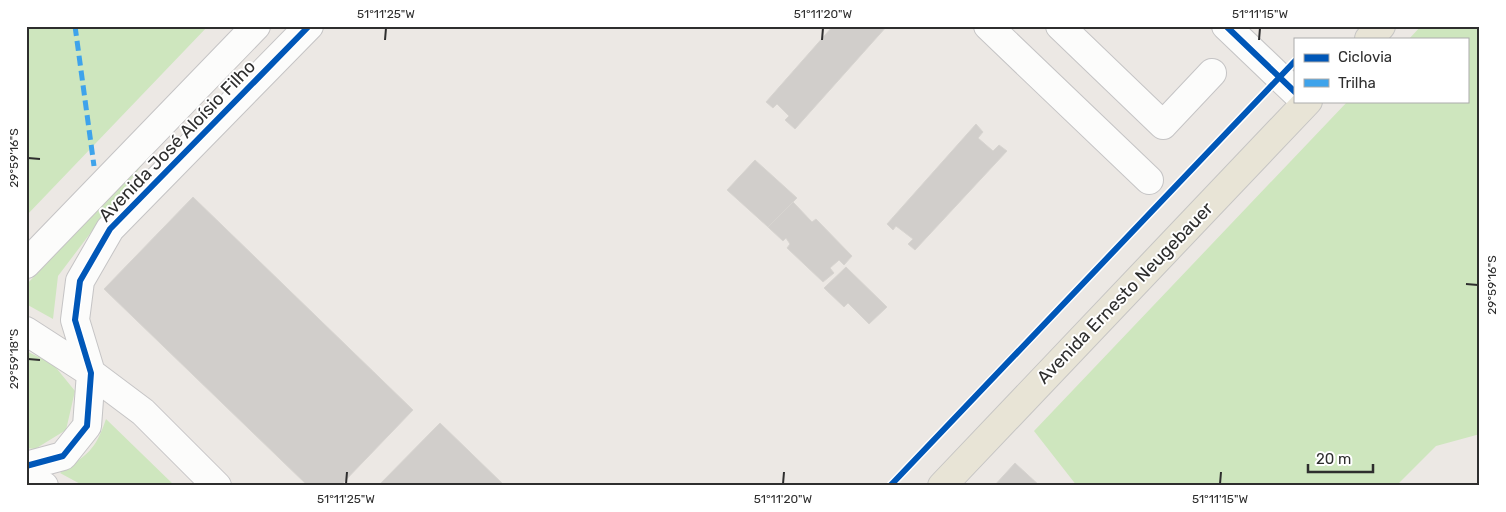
<svg xmlns="http://www.w3.org/2000/svg" width="1506" height="512" font-family="Rubik,sans-serif">
<style>
.green{fill:#cee6be}
.building{fill:#d1cecb;stroke:#d7d4d0}
.lines{fill:none;stroke-linecap:round;stroke-linejoin:round}
.minor-casing{stroke:#c5c4c5;stroke-width:30}
.major-casing{stroke:#c6c5c4;stroke-width:30}
.minor{stroke:#fcfcfb;stroke-width:28}
.major{stroke:#e8e4d6;stroke-width:28}
.quiet{stroke:#3ea3eb;stroke-width:5;stroke-dasharray:10 5;stroke-linecap:butt}
.cycleway-casing{stroke:#fff;stroke-width:9}
.cycleway{stroke:#0057b8;stroke-width:6}
.ticks{fill:none;stroke:#2e2e2e;stroke-width:2}
.labels{text-anchor:middle;dominant-baseline:central;stroke-width:4;stroke-linejoin:round;paint-order:stroke}
.street-label{font-size:18px;fill:#2e2e2e;stroke:#fff}
.neatline{fill:none;stroke:#2e2e2e;stroke-width:2}
.ticks-label{font-size:12px;text-anchor:middle;fill:#2e2e2e}
</style>
<rect width="100%" height="100%" fill="#ece8e4"/>
<path class="green" d="M26 26H208L26 216Z
M1421 26H1480V434L1436 446 1396 486H1077L1034 431 1348 101H1467V39H1409Z
M148 157 58 276 53 319 26 304V285Z
M26 351 53 364 75 391 66 430 35 449 26 448Z
M106 419 175 486H84L60 473C88 454 95 451 106 419Z"/>
<path class="building" d="M833 26H887L795 129 785 120 789 116 777 104 773 108 766 102Z
M976 124 983 132 978 138 993 151 999 145 1007 151 915 250 908 244 913 239 896 226 893 230 887 224Z
M755 160 797 198 768 227 727 190Z
M193 197 413 410 340 486H308L104 289Z
M793 202 812 222 816 219 852 256 844 265 839 260 830 268 834 273 823 282 787 248 790 244 786 238 783 241 768 227Z
M846 267 887 307 869 324 848 303 844 307 824 288Z
M440 423 505 486H378Z
M1015 463 1040 486H994Z"/>
<g class="lines">
<defs>
<path id="minor" d="M988 26 1149 180
M1060 26 1163 125 1212 73
M1226 26 1295 92
M26 264 256 26
M26 331 91 373 143 412 217 486
M26 466 63 456 87 426 91 373 75 320 80 281 110 229 309 26
M26 476 44 486"/>
<path id="major" d="M1369 39 1381 26
M942 486 1308 101"/>
</defs>
<use href="#minor" class="minor-casing"/>
<use href="#major" class="major-casing"/>
<use href="#minor" class="minor"/>
<use href="#major" class="major"/>
<path class="quiet" d="M75 26 94 166"/>
<defs>
<path id="cycleway" d="M1226 26 1295 92
M26 466 63 456 87 426 91 373 75 320 80 281 110 229 309 26
M890 486 1295 61"/>
</defs>
<use href="#cycleway" class="cycleway-casing"/>
<use href="#cycleway" class="cycleway"/>
</g>
<path class="ticks" d="M385 40 386 28M822 40 823 28M1259 40 1260 28M28 158 40 159M1466 284 1478 285M28 359 40 360M346 484 347 472M783 484 784 472M1220 484 1221 472"/>
<g class="labels">
<g class="street-label">
<text transform="translate(177 141) rotate(-46)">Avenida José Aloísio Filho</text>
<text transform="translate(1125 293) rotate(-46)">Avenida Ernesto Neugebauer</text>
</g>
</g>
<rect width="1506" height="512" fill="none" stroke="#ffffff" stroke-width="55"/>
<rect x="1294" y="38" width="175" height="65" fill="#ffffff" stroke="#ababab"/>
<rect x="1304" y="54" width="25" height="8" fill="#0057b8" stroke="#ababab"/>
<text x="1338" y="62" font-size="15" fill="#2e2e2e">Ciclovia</text>
<rect x="1304" y="79" width="25" height="8" fill="#3ea3eb" stroke="#ababab"/>
<text x="1338" y="88" font-size="15" fill="#2e2e2e">Trilha</text>
<path d="M1308 464v8h65v-8" fill="none" stroke="#2e2e2e" stroke-width="2.5"/>
<text x="1316" y="464" font-size="15" fill="#2e2e2e" stroke="#ffffff" stroke-width="4" paint-order="stroke">20 m</text>
<rect x="28" y="28" width="1450" height="456" class="neatline"/>
<g class="ticks-label">
<text x="386" y="18">51°11'25"W</text>
<text x="823" y="18">51°11'20"W</text>
<text x="1260" y="18">51°11'15"W</text>
<text transform="translate(14 158) rotate(-90)" y="4">29°59'16"S</text>
<text transform="translate(1492 285) rotate(-90)" y="4">29°59'16"S</text>
<text transform="translate(14 359) rotate(-90)" y="4">29°59'18"S</text>
<text x="346" y="503">51°11'25"W</text>
<text x="783" y="503">51°11'20"W</text>
<text x="1220" y="503">51°11'15"W</text>
</g>
</svg>
